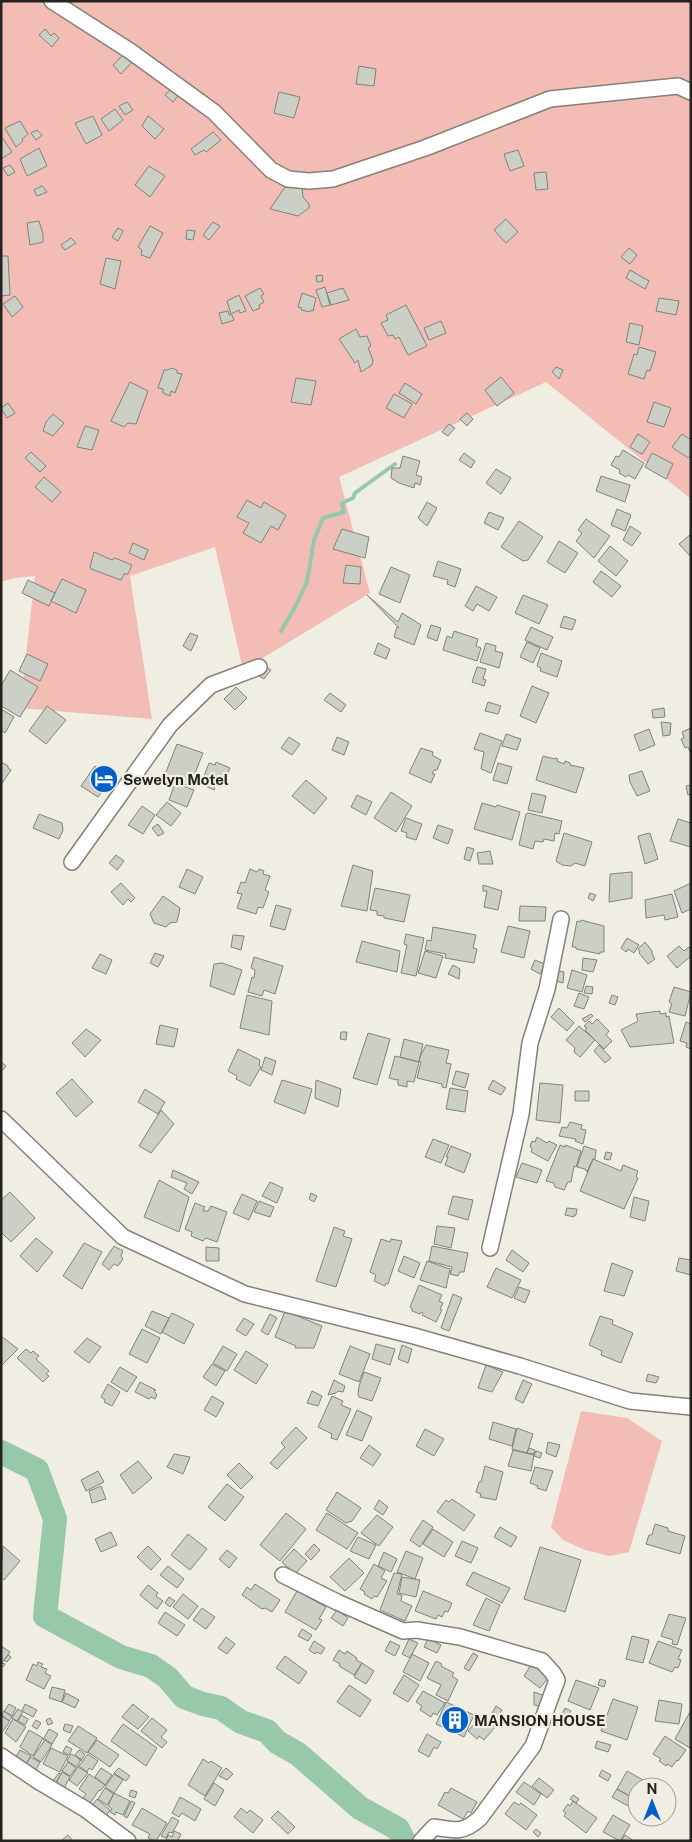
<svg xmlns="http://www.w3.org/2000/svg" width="692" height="1842" font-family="'Public Sans',sans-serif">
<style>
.green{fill:#f3bcb5}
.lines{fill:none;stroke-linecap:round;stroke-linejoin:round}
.stream{stroke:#97c8aa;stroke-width:4}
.river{stroke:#97c8aa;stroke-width:24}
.building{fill:#cbcfc5;stroke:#81847b}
.minor-casing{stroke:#848177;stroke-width:18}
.minor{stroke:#fff;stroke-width:15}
.labels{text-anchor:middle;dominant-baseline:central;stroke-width:4.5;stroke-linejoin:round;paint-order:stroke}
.poi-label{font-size:15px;font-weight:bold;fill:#24231f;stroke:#f0ede2;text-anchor:start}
</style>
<rect width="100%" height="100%" fill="#f0ede2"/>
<path class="green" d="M1 1H691V499L546 382 339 477 370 593 243 670 215 547 130 576 152 719 20 708 35 576 15 578 1 582Z
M581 1411 627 1418 662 1441 629 1552 610 1556 585 1550 563 1540 551 1527Z"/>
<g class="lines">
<path class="stream" d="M281 631 294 609 307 582 314 540 323 518 344 512 342 503 353 498 355 493 395 464"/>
<path class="river" d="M1 1452 37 1470 55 1519 45 1616 121 1657 151 1666 168 1678 184 1697 203 1704 221 1708 241 1722 267 1731 277 1742 298 1754 360 1808 398 1829 404 1841"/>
</g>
<path class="building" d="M45 29 51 36 54 33 59 38 52 47 39 35Z
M123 55 132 62 121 74 113 65Z
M359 66 376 69 374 86 356 84Z
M172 88 179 94 173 102 165 95Z
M279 92 300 97 294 118 274 113Z
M127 102 133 110 125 115 119 106Z
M115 109 123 120 109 131 101 119Z
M93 116 102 135 86 144 75 123Z
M148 116 164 129 155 139 142 126Z
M20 121 28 134 22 139 23 141 16 147 5 128Z
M37 130 42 135 36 140 31 133Z
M213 132 221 140 206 152 204 150 195 155 191 149Z
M1 136 12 152 1 159Z
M39 148 47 166 27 176 20 159Z
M518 150 524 166 510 171 504 154Z
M10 165 15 172 8 176 3 168Z
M149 166 165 176 150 197 135 185Z
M546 172 548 189 536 190 534 173Z
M287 184 302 187 303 197 309 204V208L298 216 270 209Z
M42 186 47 192 37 196 34 190Z
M506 219 518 232 506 243 494 230Z
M39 221 43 234V242L30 245 27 223Z
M213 222 220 226 209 240 203 235Z
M150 226 163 233 150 258 141 255 142 250 138 247Z
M118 228 123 231 118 241 112 237Z
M187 230 195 231 193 240 186 239Z
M71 238 76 243 65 250 61 245Z
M629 248 637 255 630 264 621 257Z
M1 256H8L10 295 1 296Z
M106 258 121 261 115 289 100 284Z
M630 270 649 281 645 289 626 278Z
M322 275 323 281 317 282 316 276Z
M325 287 330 305 322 307 316 290Z
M260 288 264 294 261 296 264 302 259 305 260 308 253 311 245 296Z
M343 288 349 300 331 305 327 293Z
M302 293 316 298 313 311 311 310 310 312 301 310 302 308 298 307Z
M239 295 246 311 240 313 239 310 231 314 227 301Z
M15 296 23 307 12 317 3 304Z
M659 298 679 301 676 315 656 311Z
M406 305 427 346 408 355 399 337 395 339 393 335 388 336 381 323 388 320 386 315Z
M228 311 229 315H232L234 320 222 324 219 313Z
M441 321 446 333 429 340 424 328Z
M630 323 643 326 639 345 626 342Z
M356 329 360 337 367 336 371 346 368 348 373 360 372 365 361 372 358 360 355 363 339 339Z
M639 347 656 352 650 371 647 370 644 379 628 374 634 354 637 355Z
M556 367 563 370 559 379 552 372Z
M171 368 177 370V373L182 374 175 393 171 391 170 396 163 393V389L158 388 164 370H168Z
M501 377 514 393 497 406 485 390Z
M296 378 316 381 311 405 291 402Z
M130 382 148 391 136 424 128 423 124 427 111 421Z
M405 383 422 394 416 404 399 393Z
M394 394 412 404 404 418 386 408Z
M654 402 671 408 664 427 647 422Z
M8 403 15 413 7 418 1 408Z
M467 413 473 419 467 426 460 419Z
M53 414 64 423 53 436 43 431 46 422Z
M449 424 455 428 448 436 442 432Z
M85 426 99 430 92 450 77 447Z
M638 434 650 442 642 454 630 447Z
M682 434 691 440V455L688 458 672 447Z
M623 450 644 463 635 479 628 475 626 477 619 473 620 470 611 465 616 456 619 457Z
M31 452 46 466 40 472 25 458Z
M464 453 475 461 471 468 459 460Z
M652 453 673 464 666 479 645 467Z
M403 456 420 461 416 475 422 477 420 485 415 483 414 488 399 483 391 478 392 468H400Z
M496 469 511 478 501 494 486 483Z
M601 476 630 485 625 502 596 491Z
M44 477 61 492 52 502 35 487Z
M247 500 261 508 264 502 286 515 278 530 271 526 261 543 243 533 249 523 237 517Z
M427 502 437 508 427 526 418 518Z
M617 509 631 515 625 531 611 525Z
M489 512 504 518 498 530 484 523Z
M586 519 610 536 594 558 576 541 582 533 578 530Z
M519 521 543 537 528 560 523 561 501 547Z
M630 526 641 533 632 546 623 540Z
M342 529 369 537 365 558 333 549Z
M691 534V557L679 544Z
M559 541 578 553 565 573 547 562Z
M133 543 148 550 144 560 129 553Z
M610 546 628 561 616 576 598 561Z
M94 552 112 560 115 558 132 565 128 574H124L121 580 91 569 90 567Z
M438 561 461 569 455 587 447 584 448 580 433 576Z
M346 565 361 567 360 584 343 583Z
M391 567 410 575 400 603 379 594Z
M601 571 621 586 612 597 593 582Z
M62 579 86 590 76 613 51 601Z
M28 580 55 593 49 606 22 593Z
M476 586 497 597 489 611 477 604 473 611 465 606Z
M367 595 398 622 402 613 421 625 414 645 394 637 397 627 399 628Z
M523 595 548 605 539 624 515 613Z
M564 616 576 620 572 630 560 627Z
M431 625 441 628 437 641 427 637Z
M531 627 553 637 547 650 525 640Z
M454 631 478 639 476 646 481 648 477 661 443 650 447 636 452 638Z
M190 633 198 636 191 651 183 646Z
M527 642 540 648 533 663 520 657Z
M378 643 390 649 386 659 374 654Z
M486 643 496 646 495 651 503 653 499 668 480 662Z
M541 653 562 661 557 677 540 671 541 668 537 666Z
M27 654 48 664 40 681 19 671Z
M261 663 271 670 264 679 254 673Z
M477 667 486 669 483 679 486 680 484 686 472 682Z
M10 670 38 687 20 717 1 706V686Z
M532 686 549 693 536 723 520 716Z
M236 687 247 698 235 710 224 699Z
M330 693 346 705 341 712 324 700Z
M488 702 501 706 498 714 485 711Z
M47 706 66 720 46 744 29 731Z
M664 708 665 717 653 718 652 710Z
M1 709 14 717 5 733 1 730Z
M661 722 671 723 670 735 663 736Z
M691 728V752H690L688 747 685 748 681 739 684 738 682 732Z
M649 729 655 745 640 751 634 735Z
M480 733 502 741 491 773 481 769 484 752 474 749Z
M506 734 521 739 517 750 502 746Z
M289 737 300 744 292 755 281 748Z
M337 737 349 742 344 755 332 750Z
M177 744 203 753 190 786 164 777Z
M421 748 433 752 432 755 441 760 437 770H434L432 774H435L434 776 431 783 409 773Z
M543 756 555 759V758L558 759 557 761 564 764 565 761 570 763V765L584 768 576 793 536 780Z
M1 762 8 766V768L11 770 1 785Z
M216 762 230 768 221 787 215 785 214 790 201 784 209 763 215 765Z
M498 763 512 767 507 784 493 780Z
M95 766 111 778 98 797 81 786Z
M642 771 650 791 637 796 630 782 629 775Z
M306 780 327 798 314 814 292 796Z
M175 783 194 790 187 807 169 800Z
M691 785V794L688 795 686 786Z
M391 792 412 806 396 832 374 818Z
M532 793 546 796 542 813 528 810Z
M357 795 372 802 366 815 351 807Z
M167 802 181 813 171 826 156 815Z
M482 803 496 807 497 805 520 812 512 840 474 829Z
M142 806 155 815 143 834 128 825Z
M528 813 562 821 559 834 555 833 554 841 544 839 543 842 535 841 533 849 519 845 526 814Z
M39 814 62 823 63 830 59 839 33 828Z
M406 818 422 824 416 840 406 837 407 833 401 831Z
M678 819 691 823V847L670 841Z
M158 824 164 833 158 836 152 828Z
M438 825 453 830 448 844 433 838Z
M564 833 592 842 585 866 575 863 571 866 562 865 556 861Z
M650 833 658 859 645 864 638 836Z
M467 847 474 849 470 861 464 859Z
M490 851 493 864H479L477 853Z
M116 855 124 861 117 870 109 863Z
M353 865 373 871 367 911 341 906Z
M187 869 203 877 195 894 179 887Z
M250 869 257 872 259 869 264 871 263 874 270 876 265 890 269 892 263 908 258 907 256 914 237 908 242 894 237 893 241 882 245 883Z
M632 872V898L609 902 610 874Z
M121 883 135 898 131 902 128 899 123 905 111 892Z
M691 883V909L682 913 674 891Z
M483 885 502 891 498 910 484 907 487 891H483Z
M375 888 410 895 404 922 384 918V916L377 915V911L370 910Z
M590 893 596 895 593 901 588 898Z
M672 894 678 917 665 920 664 915 646 918 645 900Z
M163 896 180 908 177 922 170 923 166 927 154 923 150 914Z
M276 905 291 909 285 930 270 926Z
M520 906 546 907 545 921H519Z
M581 920 604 926V952H600V954L576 949V947H572L577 921 580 922Z
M508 926 530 931 524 958 501 952Z
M433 927 476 935 473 948 477 949 474 963 445 958 446 954 425 950 427 940 431 941Z
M406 934 424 938 416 976 401 973 407 945 404 944Z
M233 935 244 936 241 950 231 947Z
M627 938 639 945 634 953 628 949 626 952 621 948Z
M362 941 400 951 397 972 356 962Z
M645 942 652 951V954L655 959 648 964 639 953 640 952 638 949Z
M679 946 684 951 689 947 691 950V956L677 968 667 956Z
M425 951 443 956 436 978 418 973Z
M155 953 164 956 158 967 150 963Z
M100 954 112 960 106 974 92 968Z
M254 957 283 966 275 994 264 990 262 996 248 992 252 977 254 978 255 970 251 968Z
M583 958 597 960 593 972 582 970Z
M535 960 545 964 540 974 531 969Z
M222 963 242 970 234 995 210 986 214 964Z
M453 965 460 969 459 979 448 974Z
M572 970 587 975 582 992 567 988Z
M559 971 564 972 563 983 556 981Z
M586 986 593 987 592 994 584 993Z
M674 987 691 992 685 1016 669 1012 672 1004 669 1002Z
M579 993 589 997 584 1009 574 1006Z
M247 995 272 1001 269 1035 240 1028Z
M612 995 618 997 615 1005 609 1003Z
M559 1008 574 1023 567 1031 551 1017Z
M660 1011V1014L666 1013V1017L669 1016 674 1043 630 1047 621 1030 638 1021 636 1014Z
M591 1014 593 1016 585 1022 582 1019Z
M597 1019 609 1031 606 1035 612 1041 604 1049 585 1030 587 1028 584 1026 589 1021 592 1024Z
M686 1022 691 1024V1049L686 1047 687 1043 680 1041Z
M160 1025 178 1029 174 1047 156 1044Z
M579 1026 595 1040 580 1057 574 1052 575 1048 566 1040Z
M86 1029 101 1040 85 1057 72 1043Z
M341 1032H347L346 1040 340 1039Z
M368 1033 390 1039 377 1085 353 1078Z
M404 1039 423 1044 419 1062 400 1057Z
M426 1045 449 1050 446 1063 451 1064 446 1088 442 1087V1084L417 1078 421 1062 419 1061 420 1057Z
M599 1045 611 1058 605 1063 594 1051Z
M238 1049 260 1060 259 1066 261 1067 250 1086 236 1079 237 1076 228 1071Z
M395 1056 419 1062 414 1082 407 1081V1087L398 1085V1079L397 1080 389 1078Z
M265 1057 276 1061 272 1075 261 1070Z
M1 1062 6 1066 1 1072Z
M456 1071 469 1074 465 1088 452 1084Z
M72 1079 93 1102 76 1117 56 1093Z
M282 1080 312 1089 305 1114 274 1102Z
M316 1080 341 1089 338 1107 315 1098Z
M493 1080 506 1088 501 1095 488 1089Z
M540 1083 563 1085 560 1123 536 1120Z
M450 1088 468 1091 465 1112 446 1109Z
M145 1089 165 1102 158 1114 138 1102Z
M575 1091H589V1101H575Z
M161 1110 174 1124 151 1153 139 1146Z
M570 1122 582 1125 581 1129 586 1130 583 1144 575 1141 576 1139 559 1136 562 1127 567 1128Z
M537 1137 547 1143 549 1141 557 1145 548 1161 531 1152 532 1149 530 1146 532 1141 535 1142Z
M433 1139 449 1145 441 1163 425 1157Z
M560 1145 565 1147V1145L581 1151 576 1167 574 1166 571 1182H568L564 1190 555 1187 554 1183 546 1181Z
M451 1146 471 1154 464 1173 445 1165 448 1157H446Z
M584 1146 596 1150 595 1159H593L587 1172 585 1169 577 1167Z
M606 1152 612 1153 610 1160 604 1159Z
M593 1159 621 1171 623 1165 638 1171 636 1177 638 1178 624 1209 580 1191Z
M522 1163 542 1170 537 1183 516 1177Z
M173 1170 199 1182 192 1194 184 1189 187 1183 171 1177Z
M159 1180 189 1197 179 1232 144 1217Z
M270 1182 283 1188 277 1203 262 1196Z
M10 1192 35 1218 11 1242 1 1232V1200Z
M311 1193 317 1196 314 1202 309 1199Z
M242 1194 257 1201 249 1220 233 1213Z
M453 1196 473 1200 468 1220 448 1214Z
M634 1197 649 1201 645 1221 630 1217Z
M259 1201 274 1207 270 1217 254 1212Z
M195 1203 205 1207 203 1211H208L211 1206 227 1212 217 1242 206 1238 203 1241 191 1236 192 1232 185 1229Z
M567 1208 577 1209 576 1215H574V1217L565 1215Z
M437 1226 455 1228 451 1248 434 1244Z
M334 1227 345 1231 343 1236 352 1239 336 1287 316 1281Z
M36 1238 53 1252 37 1272 20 1256Z
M381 1239 390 1242 391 1239 402 1241 388 1284 386 1283 385 1286 374 1281 376 1275 370 1272Z
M84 1243 102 1252 82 1289 63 1276Z
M114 1246 123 1251 121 1256 123 1259 118 1266 114 1264 109 1270 102 1264Z
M432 1246 468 1253 464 1272H460L458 1276 450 1274 452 1267 429 1261Z
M206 1247 219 1248V1261H206Z
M512 1250 529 1263 523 1272 506 1260Z
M404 1256 420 1263 414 1278 398 1271Z
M679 1258 691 1260V1275L676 1271Z
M427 1261 450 1269 446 1288 420 1280Z
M612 1263 633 1271 624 1296 604 1291Z
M496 1268 521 1280 512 1298 487 1287Z
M419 1285 442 1295 439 1301 443 1303 440 1309 442 1310 436 1322 422 1315 423 1313 421 1312 420 1314 412 1311V1308L410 1307Z
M519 1287 530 1291 525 1303 514 1298Z
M453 1294 462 1298 449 1331 441 1328Z
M152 1311 169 1318 161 1334 145 1326Z
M285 1311 322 1326 314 1348H295L296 1346 275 1337Z
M172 1313 194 1324 184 1344 162 1332Z
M270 1314 277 1318 268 1335 261 1331Z
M600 1316 613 1320 612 1324 633 1333 621 1363 601 1355 602 1351 589 1345Z
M244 1318 254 1324 246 1336 236 1330Z
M142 1329 160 1338 147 1363 129 1354Z
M1 1336 18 1349 1 1366Z
M87 1338 101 1347 89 1363 74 1352Z
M376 1344 395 1349 390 1365 372 1359Z
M402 1345 412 1349 408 1363 398 1359Z
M223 1346 237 1354 227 1371 213 1363Z
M350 1346 370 1354 359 1382 339 1374Z
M26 1349 31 1353 33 1351 39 1356 36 1359 49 1371 46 1374 49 1376 43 1382 17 1358Z
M246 1351 268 1365 256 1384 234 1370Z
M212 1364 225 1371 216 1386 203 1377Z
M486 1365 503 1372 492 1392 478 1388Z
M120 1367 137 1377 127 1392 111 1382Z
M364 1372 381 1378 372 1401 359 1397 358 1395 359 1386Z
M648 1374 659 1377 656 1383 646 1381Z
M334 1380 345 1386 343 1392 338 1391 336 1393 328 1395Z
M523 1380 532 1384 523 1403 515 1399Z
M140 1382 156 1390 154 1391 157 1395 155 1399 151 1397 149 1399 135 1392Z
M108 1384 120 1392 112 1406 104 1402 105 1400 101 1397Z
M312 1391 322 1396 318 1406 307 1403Z
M212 1396 224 1403 216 1417 204 1410Z
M332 1396 343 1401 341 1405 351 1409 337 1440 331 1438 332 1434 318 1427Z
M357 1410 372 1417 362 1441 346 1435Z
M493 1422 516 1429 512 1446 489 1439Z
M296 1427 307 1438 277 1469 270 1463 285 1447 281 1443Z
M517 1428 533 1434 527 1453 512 1449Z
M425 1429 444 1439 434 1456 416 1446Z
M548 1442 560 1445 556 1457 546 1453Z
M369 1445 381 1454 373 1466 360 1458Z
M529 1448 535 1450 534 1454 527 1453Z
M513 1450 534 1455 531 1471 508 1466Z
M536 1451 542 1453 540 1458 534 1456Z
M174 1454 190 1457 183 1474 167 1467Z
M138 1461 152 1478 133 1494 120 1475Z
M239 1463 253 1477 241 1489 227 1475Z
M485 1466 503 1472 496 1500 480 1497 481 1494 476 1492 479 1482H481Z
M535 1467 553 1471 546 1491 537 1488 538 1486 530 1483Z
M98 1471 104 1482 86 1491 81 1480Z
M227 1484 244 1497 225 1521 208 1507Z
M101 1486 106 1499 92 1503 89 1491Z
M337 1492 361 1508 352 1521 346 1523 326 1510Z
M452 1499 475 1515 464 1531 437 1512 446 1500 449 1502Z
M379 1500 388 1507 383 1515 374 1509Z
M286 1513 306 1529 280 1561 260 1545Z
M327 1513 358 1533 347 1549 316 1530Z
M377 1515 393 1527 379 1546 361 1533Z
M423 1520 433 1527 420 1547 410 1540Z
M655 1524 668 1528V1531L685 1536 680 1554 646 1544 649 1535H652Z
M500 1527 517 1537 511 1547 494 1537Z
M433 1529 453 1542 444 1557 423 1544Z
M111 1532 117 1545 101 1552 95 1539Z
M188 1534 207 1549 190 1570 171 1555Z
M358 1537 376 1545 369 1559 350 1551Z
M462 1541 478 1548 471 1563 455 1556Z
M314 1544 320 1550 311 1560 305 1554Z
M3 1546 20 1561 4 1580 1 1578Z
M148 1546 161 1559 151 1570 137 1557Z
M540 1547 581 1560 565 1612 524 1599Z
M294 1549 307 1561 295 1574 282 1562Z
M227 1550 237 1558 229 1568 219 1559Z
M406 1551 423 1558 415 1579 397 1572Z
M384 1552 397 1559 391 1572 378 1566Z
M349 1558 364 1573 345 1591 330 1577Z
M374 1564 385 1571 381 1578 387 1581 377 1597 374 1596 372 1599 364 1594 365 1592 360 1589Z
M168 1566 184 1579 177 1588 160 1575Z
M473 1572 510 1588 502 1603 466 1585Z
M394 1573 402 1574 397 1594 402 1595 401 1601 412 1606 405 1621 380 1610Z
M402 1577 420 1580 416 1597 399 1593Z
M255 1584 280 1600 272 1612 265 1608 262 1609 242 1595 247 1587 251 1590Z
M148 1585 158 1593 156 1596 163 1601 157 1609 140 1595Z
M297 1591 326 1607 319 1619 322 1620 316 1630 285 1612Z
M423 1591 452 1603 448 1612 445 1611 442 1617 438 1615 436 1619 415 1611Z
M183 1594 198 1606 188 1619 173 1607Z
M169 1597 175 1601 170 1607 165 1603Z
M486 1598 500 1605 489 1631 473 1625Z
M202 1608 215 1617 206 1629 193 1620Z
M337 1610 348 1618 343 1626 331 1618Z
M165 1612 185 1625 177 1636 158 1623Z
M669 1614 686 1618 677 1645 672 1644 673 1640 661 1636Z
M302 1629 312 1635 308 1641 298 1636Z
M632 1636 649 1640 643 1663 626 1659Z
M226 1637 235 1644 227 1654 218 1648Z
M409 1639 418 1643 410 1658 402 1654Z
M428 1639 441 1645 437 1653 424 1647Z
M314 1641 325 1648 321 1654 316 1652 315 1654 309 1650Z
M390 1641 400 1646 395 1656 385 1651Z
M658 1641 682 1650 678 1659 681 1660 678 1668 675 1667 672 1672 649 1663Z
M1 1646 10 1652 2 1663 5 1664 3 1667 1 1665Z
M339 1650 345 1654 347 1651 357 1658 356 1660 362 1663 354 1675 339 1666 340 1664 333 1660Z
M473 1653 478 1656 469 1671 464 1668Z
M412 1654 429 1663 420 1681 403 1672Z
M8 1655 11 1657 7 1662 4 1660Z
M285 1656 307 1672 299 1684 276 1668Z
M534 1660 552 1673 540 1688 524 1676Z
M436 1661 442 1664 441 1666 454 1673 452 1676 458 1680 448 1701 436 1695 441 1685 427 1678Z
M38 1662 43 1664 41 1667 47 1669 45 1673 51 1676 44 1689 26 1680 33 1664 37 1666Z
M362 1663 374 1671 366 1684 354 1677Z
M404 1675 419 1685 408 1702 393 1693Z
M600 1679 606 1681 604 1687 598 1685Z
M576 1680 599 1688 590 1710 568 1701Z
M349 1685 371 1700 360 1717 337 1702Z
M52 1687 65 1690 62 1702 49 1698Z
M423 1691 445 1703 437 1715 433 1713 431 1717 420 1710 422 1706 416 1702Z
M534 1692 548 1697 544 1707 534 1705Z
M66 1693 79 1700 75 1708 62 1702Z
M613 1699 638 1707 627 1740 601 1731Z
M659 1700 682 1704 679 1724 655 1721Z
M446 1702 474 1715 464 1737 436 1724Z
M9 1704 16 1708 12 1716 4 1711Z
M25 1704 37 1710 33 1717 22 1711Z
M133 1704 149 1717 138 1729 122 1717Z
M496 1706 502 1710 496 1720 490 1717Z
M565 1708 571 1711 568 1717 562 1714Z
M18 1709 23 1712 17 1721 12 1718Z
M691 1710V1747L690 1748 675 1739Z
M4 1711 12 1717 9 1721 2 1715Z
M21 1715 28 1719 25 1725 18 1721Z
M1 1716 10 1721 1 1734Z
M480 1717 489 1724 491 1722 496 1726 484 1740 479 1736 477 1739 468 1731Z
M50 1718 53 1723 48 1725 46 1720Z
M152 1718 167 1730 161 1737 167 1742 162 1748 141 1731Z
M13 1719 26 1727 16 1742 5 1733Z
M36 1720 41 1723 37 1729 32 1726Z
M65 1724 73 1726 70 1733 63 1730Z
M123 1724 157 1748 146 1766 111 1741Z
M78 1726 97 1738 87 1753 68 1741Z
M49 1729 58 1734 52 1744 45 1739 43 1740Z
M29 1730 43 1738 33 1756 20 1747Z
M427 1734 441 1742 437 1749 434 1747 429 1757 418 1751Z
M665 1736 686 1750 678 1761 677 1760 672 1767 667 1764 666 1766 659 1761 661 1759 653 1754Z
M45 1740 52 1745 41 1762 33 1757Z
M97 1740 119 1755 110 1767 88 1752Z
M597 1741 611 1745 608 1752 595 1748Z
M66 1746 72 1749 69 1755 63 1752Z
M51 1748 68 1756 60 1772 43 1764Z
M20 1750 31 1756 26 1764 15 1758Z
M79 1750 85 1754 81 1761 75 1755Z
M71 1754 81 1759 77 1767 67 1761Z
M88 1754 98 1761 92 1770 89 1768 87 1772 79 1766Z
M30 1757 40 1762 36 1770 26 1764Z
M203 1759 209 1763 211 1761 222 1768 205 1796 188 1785Z
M68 1762 76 1768 70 1776 62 1771Z
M78 1767 88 1773 77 1786 69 1780Z
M101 1768 112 1775 105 1785 95 1777Z
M119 1768 130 1776 126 1781 114 1773Z
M226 1768 233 1774 227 1780 219 1776Z
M602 1770 611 1775 608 1781 599 1776Z
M627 1771 643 1780 639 1787H637V1791L633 1798 617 1789Z
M62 1772 70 1777 62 1792 55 1785Z
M59 1773 61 1774 55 1784 52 1782Z
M89 1774 105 1785 100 1791 99 1790 89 1805 82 1800 86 1794 79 1789Z
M114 1774 123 1780 114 1793 105 1787Z
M539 1778 554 1790 547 1798 532 1786Z
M524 1782 541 1794 534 1805 516 1792Z
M643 1782 652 1787H640Z
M214 1783 224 1790 215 1806 204 1799Z
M105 1788 114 1794 107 1805 98 1799Z
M451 1788 477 1802 471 1813 468 1811 463 1819 438 1805 445 1792 448 1793Z
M617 1789 633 1798 628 1806 612 1797Z
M131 1790 137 1792 135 1798 129 1796Z
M637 1792V1805L631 1801Z
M114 1793 130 1801 123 1815 116 1812 115 1815 110 1812 112 1809 108 1806Z
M573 1795 579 1799 576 1803 570 1799Z
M180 1797 201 1809 195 1821 182 1813 179 1817 172 1813Z
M97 1799 110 1810 104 1819 90 1808Z
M131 1801 135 1803 127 1818 124 1816Z
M573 1801 597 1818 586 1833 564 1816 566 1813 563 1811 568 1804 570 1806Z
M514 1802 519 1805 521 1803 537 1815 526 1830 505 1814Z
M142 1808 167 1823 156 1841 148 1838 150 1834 132 1825Z
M241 1808 247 1813 250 1810 263 1820 253 1833 234 1817Z
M278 1811 295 1827 288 1834 271 1818Z
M613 1815 630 1825 620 1841 603 1832Z
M172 1817 179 1821 172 1833 169 1832 166 1838 161 1836Z
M536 1829 541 1833 538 1837 533 1832Z
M174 1831 181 1834 178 1840 180 1841H166L168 1835 172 1837Z
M68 1835 73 1841H61Z
M625 1835 634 1841H621Z"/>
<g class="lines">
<defs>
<path id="minor" d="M52 1 130 51 214 112 271 170 288 179 309 181 333 179 425 148 550 99 678 86 691 92
M72 862 170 725 211 685 259 667
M1 1119 123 1237 245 1294 414 1336 520 1366 630 1401 691 1407
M490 1248 521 1114 530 1043 547 989 561 919
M283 1575 337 1602 403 1631 417 1630 460 1637 542 1661 553 1673 557 1680 533 1746 480 1818C464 1833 455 1831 434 1827L421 1841
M1 1756 38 1781 85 1809 128 1841"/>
</defs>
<use href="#minor" class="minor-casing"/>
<use href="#minor" class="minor"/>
</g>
<defs>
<symbol id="hotel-disc" viewBox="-11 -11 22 22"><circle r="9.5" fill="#0060c9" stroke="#f0ede2"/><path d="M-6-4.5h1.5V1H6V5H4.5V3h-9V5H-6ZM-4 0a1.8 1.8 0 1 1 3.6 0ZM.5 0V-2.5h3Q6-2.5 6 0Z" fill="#fff"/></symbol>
<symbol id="building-disc" viewBox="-11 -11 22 22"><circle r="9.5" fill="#0060c9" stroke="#f0ede2"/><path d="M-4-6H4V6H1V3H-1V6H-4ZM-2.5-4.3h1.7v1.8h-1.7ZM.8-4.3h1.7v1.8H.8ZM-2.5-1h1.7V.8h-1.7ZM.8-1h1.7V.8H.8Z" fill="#fff"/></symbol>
</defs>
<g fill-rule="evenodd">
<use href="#hotel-disc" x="88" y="763" width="32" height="32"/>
<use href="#building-disc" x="439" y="1704" width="32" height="32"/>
</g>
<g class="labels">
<g class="poi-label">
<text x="123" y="779">Sewelyn Motel</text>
<text x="474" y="1720">MANSION HOUSE</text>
</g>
</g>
<rect width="692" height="1842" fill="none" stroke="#24231f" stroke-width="5"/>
<g transform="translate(652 1802)"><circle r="24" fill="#f0ede2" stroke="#9e9c94"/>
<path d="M0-4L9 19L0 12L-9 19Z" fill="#0060c9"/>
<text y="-8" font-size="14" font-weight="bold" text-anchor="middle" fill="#24231f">N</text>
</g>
</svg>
